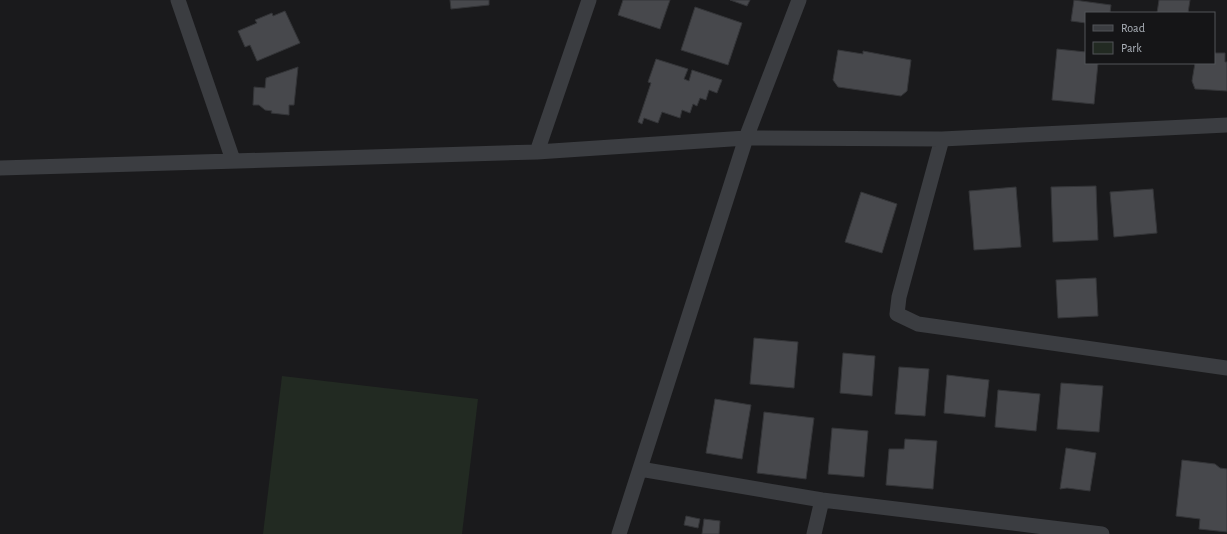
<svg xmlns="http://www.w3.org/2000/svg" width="1227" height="534" font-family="'Alegreya Sans',sans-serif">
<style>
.green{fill:#222a22}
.building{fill:#47484c;stroke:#343538}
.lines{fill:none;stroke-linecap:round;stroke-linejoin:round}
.minor{stroke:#3b3d41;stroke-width:15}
</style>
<rect width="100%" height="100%" fill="#1a1a1c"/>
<path class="green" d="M282 376 478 399 462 534H263Z"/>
<path class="building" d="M450 0H489V5L451 9Z
M623 0H670L660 29 618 15Z
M730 0H750L747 6Z
M1074 0 1111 5 1110 13H1086V23L1071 21Z
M1159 0H1190L1188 13H1157Z
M695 7 742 23 728 65 681 50Z
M285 11 300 43 257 61 250 45 245 47 238 31 257 23 255 20 272 13 273 16Z
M1057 49 1086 52V63H1098L1094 104 1052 100Z
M838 50 863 54V51L911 60 907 91 901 96 838 87 833 80Z
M1214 53H1225V62H1227V91L1195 89 1192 81 1195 63H1214Z
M656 59 688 69 684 79 689 81 692 70 722 80 717 93 709 90 706 100 700 98 697 106 693 104 690 113 682 110 680 118 662 112 658 123 644 118 642 124 638 122 651 83 648 82Z
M298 67 294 105H289V115L271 113 272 111 265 110 259 105H253L254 87 265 88 266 78Z
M1096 186 1098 240 1053 242 1051 187Z
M1016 187 1021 247 974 250 969 191Z
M1153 189 1157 233 1114 237 1110 192Z
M861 192 897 204 882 253 845 242Z
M1096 278 1098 316 1058 318 1056 280Z
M754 338 798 342 794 388 750 384Z
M843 353 875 356 872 396 840 393Z
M899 367 929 369 925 416 895 414Z
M947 375 989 380 985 417 944 413Z
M1061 383 1103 386 1099 432 1057 429Z
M998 390 1040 394 1036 431 995 427Z
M715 399 751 405 742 459 706 453Z
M764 412 814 418 806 479 757 473Z
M832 428 868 431 864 477 828 474Z
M905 439 937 441 933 489 886 485 889 449H904Z
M1066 448 1096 453 1090 491 1067 488 1060 489Z
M1182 460 1215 464 1220 468 1227 469V532L1199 529 1200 519 1176 516Z
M686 516 700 519 698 528 684 525Z
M704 519 720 521 719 534H702Z"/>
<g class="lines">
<path class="minor" d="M178 0 233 160
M942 139 899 297 897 314 918 324 1227 368
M537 152 589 0
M0 168 537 152 746 138 942 139 1227 125
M640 469 822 500 1102 534
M619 534 746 138 799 0
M814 534 822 500"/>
</g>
<rect x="1085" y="12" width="130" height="52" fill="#151517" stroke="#525459"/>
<rect x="1093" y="25" width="20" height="6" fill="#3b3d41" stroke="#525459"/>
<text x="1121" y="32" font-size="12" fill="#adb3bb">Road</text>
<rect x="1093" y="42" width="20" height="12" fill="#222a22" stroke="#525459"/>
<text x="1121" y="52" font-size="12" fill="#adb3bb">Park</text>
</svg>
